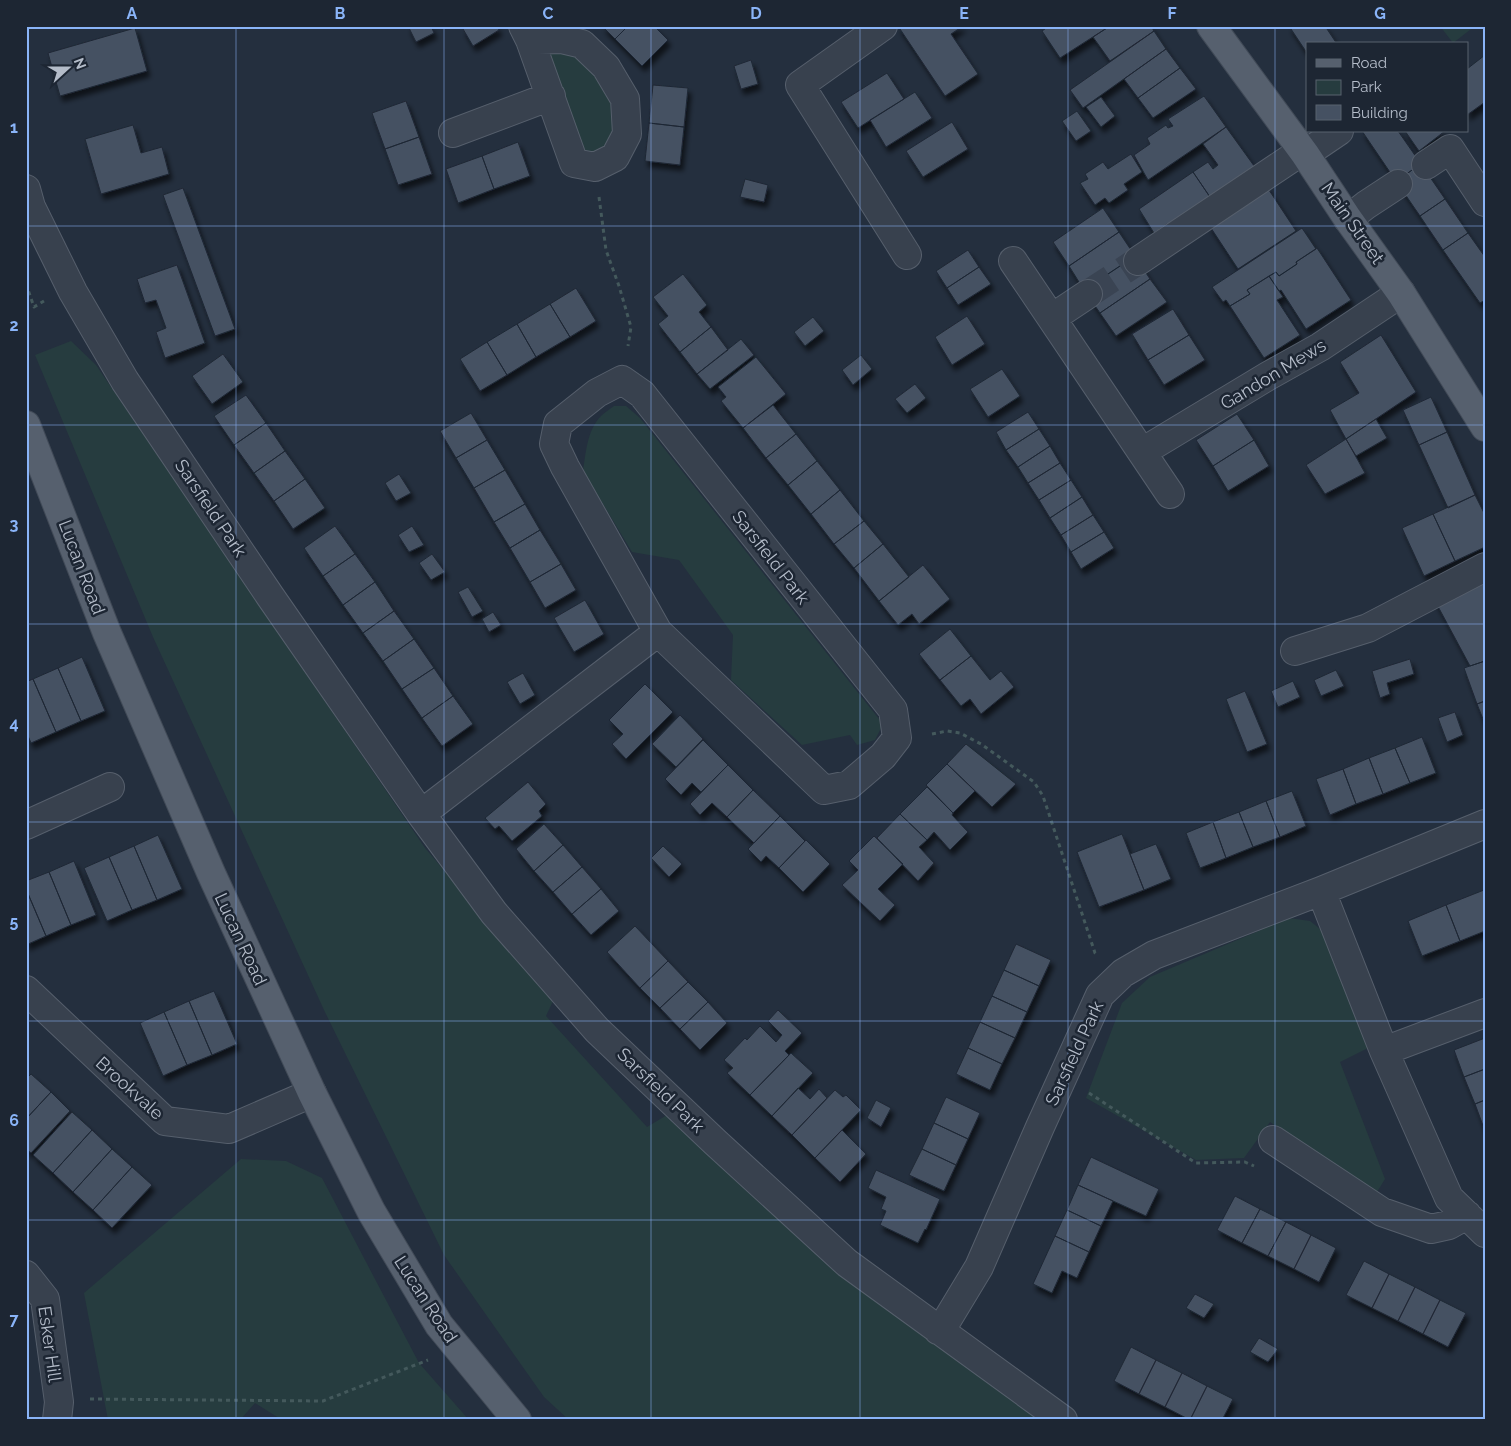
<svg xmlns="http://www.w3.org/2000/svg" width="1511" height="1446" font-family="Raleway,sans-serif">
<style>
.green{fill:#263c3f}
.building{fill:#455162;stroke:#1f2835;filter:url(#shadow)}
.lines{fill:none;stroke-linecap:round;stroke-linejoin:round}
.minor-tunnel{stroke:#3a4453;stroke-width:28;stroke-dasharray:28 14;stroke-linecap:butt}
.minor-casing{stroke:#565f6c;stroke-width:30}
.major-casing{stroke:#414a57;stroke-width:30}
.path{stroke:#44595c;stroke-width:3;stroke-dasharray:4 4;stroke-linecap:butt}
.minor{stroke:#38414e;stroke-width:28}
.major{stroke:#56606e;stroke-width:28}
.grid{fill:none;stroke:#8ab4f8;stroke-width:1;stroke-opacity:0.55}
.labels{text-anchor:middle;dominant-baseline:central;stroke-width:5;stroke-linejoin:round;paint-order:stroke}
.street-label{font-size:18px;fill:#b4bcc9;stroke:#1d2633}
.neatline{fill:none;stroke:#8ab4f8;stroke-width:2}
.grid-label{font-size:16px;text-anchor:middle;font-weight:bold;fill:#8ab4f8}
</style>
<defs>
<filter id="shadow"><feDropShadow dx="3" dy="5.5" stdDeviation="2.5" flood-color="#0009"/></filter>
</defs>
<rect width="100%" height="100%" fill="#242f3e"/>
<path class="green" d="M1440 26H1475L1453 43Z
M552 43 578 56 617 100 619 136 600 160 582 156 543 54Z
M71 341 96 365 425 848 554 999 546 1016 647 1127 667 1115 1047 1420H569L544 1397 444 1255 324 1010 153 637 35 355Z
M614 406H626L640 418 883 724 875 740 857 745 850 735 802 745 731 680 733 635 679 560 632 552 583 471C586 453 587 430 601 416 605 412 610 409 614 406Z
M1289 918 1310 921 1329 936 1370 1047 1340 1062 1385 1179 1377 1192 1270 1122 1244 1158 1196 1160 1086 1098 1122 1003 1150 977Z
M241 1159 286 1161 322 1178 419 1363 469 1420H282L255 1403 240 1420H108L84 1293Z"/>
<path class="building" d="M408 26H431L434 33 416 42Z
M467 26H497L499 30 473 46 463 29Z
M602 26H628L615 39Z
M628 26H654L668 40 642 66 615 39Z
M898 26H963L951 34 978 74 945 96Z
M1049 26H1110L1060 58 1042 31Z
M1110 26H1151L1154 31 1110 61 1093 37Z
M1289 26H1325L1337 44H1307V53Z
M135 28 147 71 60 96 48 53Z
M1154 31 1166 49 1083 108 1070 90Z
M1166 49 1180 68 1138 98 1124 79Z
M1485 55V102L1467 115V69Z
M751 60 758 84 741 89 734 66Z
M1180 68 1196 89 1153 118 1138 98Z
M887 73 904 99 858 128 841 102Z
M653 85 688 88 684 127 649 123Z
M915 92 932 118 886 147 870 120Z
M1204 96 1226 127 1148 180 1134 155 1150 144 1147 138 1166 125 1168 128 1173 126 1168 119Z
M1101 97 1115 116 1101 127 1086 107Z
M406 101 419 137 385 149 372 113Z
M1077 111 1091 131 1076 141 1062 121Z
M952 122 968 149 923 177 906 151Z
M649 123 684 127 680 165 645 161Z
M133 125 141 153 162 147 169 174 101 194 85 139Z
M1226 127 1257 170 1212 200 1193 172 1208 162 1213 169 1218 165 1203 144Z
M1362 131H1398L1421 164 1396 181Z
M1405 131H1445L1419 151Z
M419 137 432 174 398 185 385 149Z
M518 142 530 176 494 189 482 156Z
M1131 154 1142 172 1124 184 1128 190 1109 203 1105 198 1095 205 1080 183 1088 179 1085 174 1103 162 1108 169Z
M482 156 494 189 458 203 446 169Z
M1421 164 1445 199 1420 216 1396 181Z
M1193 172 1212 200 1171 228 1167 224 1154 233 1139 209Z
M745 179 768 185 764 202 740 197Z
M1267 187 1296 231 1238 269 1209 225Z
M183 188 235 329 215 336 163 195Z
M1445 199 1468 233 1443 250 1420 216Z
M1103 208 1119 232 1069 266 1053 242Z
M1302 228 1316 249 1296 262 1297 264 1279 276 1276 272 1247 290 1250 294 1230 306 1226 300 1223 302 1212 287Z
M1119 232 1135 256 1084 290 1069 266Z
M1468 233 1485 257V300L1480 303 1443 250Z
M1317 248 1351 300 1306 329 1281 290 1279 291 1269 276 1276 272 1279 276 1297 264 1296 262Z
M968 250 979 267 947 288 936 271Z
M1135 256 1150 279 1100 313 1084 290Z
M177 265 205 343 165 358 156 332 166 328 156 300 145 303 137 279Z
M979 267 991 284 958 305 947 288Z
M683 274 707 305 699 312 711 327 680 352 658 324 668 316 653 297Z
M1269 276 1283 297 1277 300 1300 335 1264 358 1230 306 1250 294 1247 290Z
M1150 279 1167 302 1116 336 1100 313Z
M576 288 596 321 570 337 550 304Z
M550 304 570 337 536 357 517 324Z
M1173 309 1189 335 1148 360 1132 334Z
M967 316 985 344 952 365 935 337Z
M813 317 824 331 805 346 794 332Z
M517 324 536 357 507 375 487 342Z
M711 327 728 350 697 374 680 352Z
M1189 335 1205 360 1164 385 1148 360Z
M1381 335 1416 392 1346 439 1330 410 1359 393 1340 362Z
M741 339 754 355 710 389 697 374Z
M487 342 507 375 480 391 460 359Z
M223 354 243 382 212 404 192 376Z
M861 355 872 369 853 385 842 370Z
M756 357 786 394 743 428 721 401 726 397 718 387Z
M1002 369 1020 396 988 417 970 389Z
M915 384 926 398 907 413 895 399Z
M246 395 266 423 234 445 214 416Z
M1431 397 1447 432 1419 445 1403 410Z
M773 405 796 434 766 458 743 428Z
M1028 412 1039 429 1006 450 996 432Z
M471 413 487 440 456 458 440 431Z
M1237 414 1254 440 1213 466 1196 440Z
M1376 419 1387 438 1356 456 1346 439Z
M266 423 285 451 254 473 234 445Z
M1039 429 1050 446 1018 467 1006 450Z
M1447 432 1475 495 1448 508 1419 445Z
M796 434 817 461 788 485 766 458Z
M1346 439 1365 473 1325 494 1306 465Z
M487 440 505 470 474 488 456 458Z
M1254 440 1269 466 1228 491 1213 466Z
M1050 446 1060 463 1028 483 1018 467Z
M285 451 305 479 274 501 254 473Z
M817 461 840 490 811 514 788 485Z
M1060 463 1071 480 1039 500 1028 483Z
M505 470 525 504 494 522 474 488Z
M399 474 411 493 396 501 385 483Z
M305 479 325 508 293 529 274 501Z
M1071 480 1082 497 1050 518 1039 500Z
M840 490 864 521 834 544 811 514Z
M1475 495 1485 515V547L1455 561 1433 514Z
M1082 497 1093 515 1061 535 1050 518Z
M525 504 540 530 510 548 494 522Z
M1433 514 1455 561 1424 576 1402 528Z
M1093 515 1104 532 1071 552 1061 535Z
M864 521 883 544 854 568 834 544Z
M335 526 355 554 323 576 304 548Z
M412 526 424 545 409 552 398 535Z
M540 530 561 564 530 582 510 548Z
M1104 532 1114 548 1081 569 1071 552Z
M883 544 909 577 879 601 854 568Z
M355 554 375 582 343 605 323 576Z
M432 554 445 572 431 580 419 563Z
M561 564 576 590 545 608 530 582Z
M923 565 950 599 919 624 912 614 898 625 879 601Z
M1485 574V661L1470 666 1434 599Z
M375 582 394 611 363 633 343 605Z
M468 587 483 611 472 617 458 592Z
M585 600 604 634 574 652 554 618Z
M394 611 414 639 383 661 363 633Z
M493 612 501 625 489 632 482 619Z
M950 629 971 656 940 680 919 654Z
M414 639 434 668 402 689 383 661Z
M971 656 990 680 1001 671 1014 687 981 714 970 699 961 706 940 680Z
M82 657 105 711 81 721 58 668Z
M1410 659 1414 674 1387 683 1390 694 1380 698 1372 671Z
M1485 661V701L1477 704 1464 668Z
M58 668 81 721 56 732 33 679Z
M434 668 453 696 422 718 402 689Z
M1336 670 1344 686 1321 696 1314 680Z
M523 673 535 695 520 704 507 682Z
M33 679 56 732 31 743 26 731V682Z
M1293 681 1300 697 1278 707 1271 691Z
M645 684 673 712 626 759 612 744 623 734 609 720Z
M1245 691 1267 744 1247 752 1226 699Z
M453 696 473 724 442 746 422 718Z
M1485 701V724L1477 704Z
M1455 712 1463 735 1447 742 1438 718Z
M680 715 703 739 676 767 652 744Z
M1422 737 1436 773 1410 783 1395 748Z
M703 740 728 765 701 792 692 783 681 795 665 779Z
M966 744 1016 784 992 807 947 764Z
M1395 748 1410 783 1383 794 1369 758Z
M1369 758 1383 794 1356 804 1343 769Z
M947 764 975 791 953 813 926 785Z
M728 765 753 790 727 817 712 803 700 815 690 804Z
M1343 769 1356 804 1330 815 1316 779Z
M528 782 546 804 539 811 542 816 512 841 499 826 495 829 485 818Z
M927 787 953 813 952 815 968 832 950 850 934 832 927 840 900 814Z
M753 790 780 816 754 843 727 817Z
M1292 791 1306 826 1280 837 1266 801Z
M1266 801 1280 837 1253 847 1239 812Z
M1239 812 1253 847 1226 858 1213 822Z
M900 814 927 840 919 847 934 863 918 881 877 838Z
M780 816 805 841 779 868 766 856 761 862 748 849Z
M1213 822 1226 858 1200 868 1186 833Z
M544 824 563 845 534 871 516 849Z
M1122 834 1144 890 1099 907 1077 852Z
M158 835 182 889 157 900 134 846Z
M874 836 903 864 878 889 895 905 880 921 842 885 858 870 849 861Z
M806 840 830 864 803 892 779 868Z
M1156 844 1171 879 1144 890 1130 854Z
M563 845 582 867 553 892 534 871Z
M134 846 157 900 132 910 109 857Z
M663 846 682 864 669 877 651 858Z
M109 857 132 910 107 921 84 868Z
M74 861 96 915 71 925 49 872Z
M582 867 601 889 572 914 553 892Z
M49 872 71 925 46 936 26 889V881Z
M26 889 46 936 26 945Z
M601 889 619 911 591 935 572 914Z
M1484 890 1485 931 1460 941 1446 905Z
M1446 905 1460 941 1422 956 1408 921Z
M635 926 668 961 640 988 607 952Z
M1016 944 1051 960 1039 986 1004 970Z
M668 961 688 982 660 1008 640 988Z
M1004 970 1039 986 1027 1012 992 996Z
M688 982 708 1002 680 1029 660 1008Z
M214 991 237 1044 212 1055 189 1001Z
M992 996 1027 1012 1015 1038 980 1022Z
M189 1001 212 1055 187 1065 164 1012Z
M708 1002 727 1023 700 1050 680 1029Z
M778 1010 802 1033 785 1051 789 1055 750 1095 727 1073 733 1068 724 1060 745 1038 747 1040 760 1026 776 1042 782 1035 768 1021Z
M164 1012 187 1065 163 1076 140 1023Z
M980 1022 1015 1038 1002 1064 968 1048Z
M1485 1038V1069L1464 1077 1454 1050Z
M968 1048 1002 1064 990 1090 956 1074Z
M791 1053 813 1073 772 1116 750 1095Z
M1485 1069V1100L1475 1104 1464 1077Z
M31 1074 51 1092 26 1119V1079Z
M798 1088 810 1099 819 1089 827 1098 792 1135 772 1116Z
M835 1090 843 1097 846 1095 861 1110 815 1158 792 1135Z
M51 1092 70 1111 31 1153 26 1149V1119Z
M946 1097 980 1113 968 1139 934 1123Z
M876 1100 891 1108 881 1127 867 1118Z
M1485 1100V1131L1475 1104Z
M72 1112 92 1130 53 1173 33 1155Z
M934 1123 968 1139 956 1165 922 1149Z
M92 1130 112 1149 73 1192 53 1173Z
M842 1130 866 1154 840 1182 815 1158Z
M112 1149 132 1167 93 1210 73 1192Z
M922 1149 956 1165 944 1191 909 1175Z
M1091 1157 1159 1189 1146 1216 1078 1185Z
M132 1167 152 1185 112 1228 93 1210Z
M876 1170 940 1199 926 1230 925 1229 918 1243 880 1225 886 1211 881 1209 886 1197 868 1188Z
M1078 1185 1113 1201 1101 1226 1067 1210Z
M1235 1196 1260 1209 1242 1243 1217 1230Z
M1260 1209 1286 1222 1268 1256 1242 1243Z
M1067 1210 1101 1226 1089 1252 1055 1236Z
M1286 1222 1311 1235 1294 1269 1268 1256Z
M1311 1235 1336 1248 1319 1282 1294 1269Z
M1055 1236 1089 1252 1077 1278 1062 1271 1052 1293 1033 1284Z
M1364 1261 1389 1274 1372 1308 1346 1295Z
M1389 1274 1415 1287 1398 1321 1372 1308Z
M1415 1287 1440 1300 1423 1334 1398 1321Z
M1195 1294 1214 1304 1204 1318 1186 1308Z
M1440 1300 1466 1313 1448 1347 1423 1334Z
M1259 1338 1278 1349 1268 1362 1250 1352Z
M1131 1347 1156 1360 1139 1394 1114 1381Z
M1156 1360 1182 1373 1165 1407 1139 1394Z
M1182 1373 1207 1386 1190 1420 1165 1407Z
M1207 1386 1233 1399 1222 1420H1190Z"/>
<g class="lines">
<path class="minor-tunnel" d="M1088 294 1138 261"/>
<defs>
<path id="minor" d="M523 26 530 40 574 163 595 167 615 157 627 134 625 99 606 67 582 44 561 39 530 40
M883 26 800 85 907 255
M453 133 551 96
M1305 154 1339 131
M1426 165 1450 149 1485 202
M26 189 31 207 73 292 125 381 270 596 421 814 494 913 597 1030 715 1142 847 1263 1063 1420
M1348 219 1366 205 1398 184
M1013 261 1170 494
M1138 261 1302 151
M1052 318 1088 294
M1142 452 1268 376 1320 347 1401 293
M1295 651 1368 628 1485 567
M421 814 658 632 565 467 554 444 558 424 597 393 622 380 642 394 893 710 897 738 883 756 849 785 824 790 658 632
M26 825 110 787
M1321 891 1384 1051 1449 1198 1485 1233
M26 990 165 1121 229 1129 312 1093
M1384 1051 1485 1013
M1273 1140 1382 1212 1431 1229 1449 1225 1467 1215
M26 1275 45 1299 59 1402 57 1420
M938 1330 947 1320 979 1267 1040 1127 1100 995 1123 973 1154 955 1321 891 1485 824"/>
<path id="major" d="M1211 26 1305 154 1348 219 1401 293 1485 427
M26 425 107 633 211 873 312 1093 371 1211 439 1325 517 1420"/>
</defs>
<use href="#minor" class="minor-casing"/>
<use href="#major" class="major-casing"/>
<path class="path" d="M599 197 606 250 619 286 631 327 628 346
M26 284 34 307 44 301
M932 734 947 731 960 733 981 744 1034 782 1043 796 1095 953 1097 955
M1089 1093 1196 1163 1245 1162 1254 1166
M90 1399 323 1401 428 1360"/>
<use href="#minor" class="minor"/>
<use href="#major" class="major"/>
</g>
<path class="grid" d="M236 26V1420M444 26V1420M651 26V1420M860 26V1420M1068 26V1420M1275 26V1420M26 226H1485M26 425H1485M26 624H1485M26 822H1485M26 1021H1485M26 1220H1485"/>
<g class="labels">
<g class="street-label">
<text transform="translate(1353 223) rotate(55)">Main Street</text>
<text transform="translate(1273 374) rotate(-31)">Gandon Mews</text>
<text transform="translate(211 508) rotate(56)">Sarsfield Park</text>
<text transform="translate(771 557) rotate(52)">Sarsfield Park</text>
<text transform="translate(82 567) rotate(69)">Lucan Road</text>
<text transform="translate(241 939) rotate(65)">Lucan Road</text>
<text transform="translate(1074 1053) rotate(-65)">Sarsfield Park</text>
<text transform="translate(130 1088) rotate(42)">Brookvale</text>
<text transform="translate(661 1090) rotate(44)">Sarsfield Park</text>
<text transform="translate(426 1299) rotate(57)">Lucan Road</text>
<text transform="translate(50 1344) rotate(82)">Esker Hill</text>
</g>
</g>
<rect width="1511" height="1446" fill="none" stroke="#1d2633" stroke-width="55"/>
<rect x="1306" y="42" width="162" height="90" fill="#1d2633" stroke="#59626f"/>
<rect x="1316" y="59" width="25" height="8" fill="#56606e" stroke="#59626f"/>
<text x="1351" y="68" font-size="15" fill="#b4bcc9">Road</text>
<rect x="1316" y="80" width="25" height="15" fill="#263c3f" stroke="#59626f"/>
<text x="1351" y="92" font-size="15" fill="#b4bcc9">Park</text>
<rect x="1316" y="105" width="25" height="15" fill="#455162" stroke="#59626f"/>
<text x="1351" y="118" font-size="15" fill="#b4bcc9">Building</text>
<g transform="translate(68 68) rotate(69)" stroke="#1d2633" stroke-width="4" paint-order="stroke">
<path d="M0-4L9 19L0 12L-9 19Z" fill="#b4bcc9"/>
<text y="-8" font-size="14" font-weight="bold" text-anchor="middle" fill="#b4bcc9">N</text>
</g>
<rect x="28" y="28" width="1456" height="1390" class="neatline"/>
<g class="grid-label">
<text x="132" y="19">A</text>
<text x="340" y="19">B</text>
<text x="548" y="19">C</text>
<text x="756" y="19">D</text>
<text x="964" y="19">E</text>
<text x="1172" y="19">F</text>
<text x="1380" y="19">G</text>
<text x="14" y="133">1</text>
<text x="14" y="331">2</text>
<text x="14" y="530">3</text>
<text x="14" y="729">4</text>
<text x="14" y="927">5</text>
<text x="14" y="1126">6</text>
<text x="14" y="1325">7</text>
</g>
</svg>
